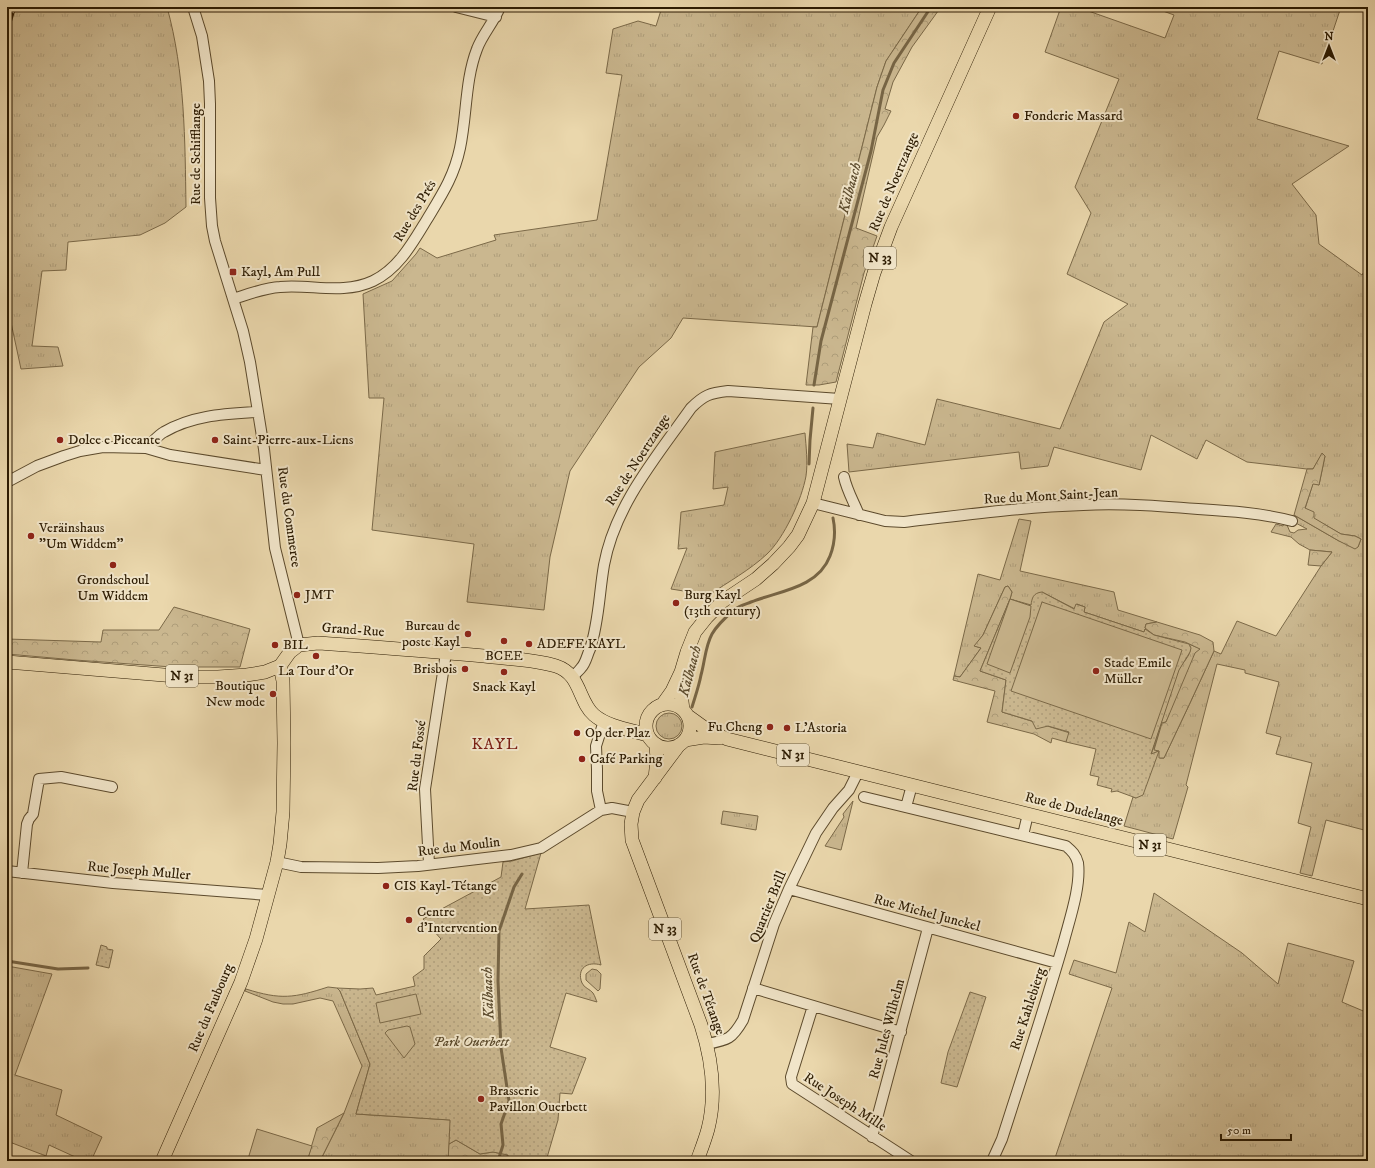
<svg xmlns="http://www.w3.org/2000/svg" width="1375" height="1168" font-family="'IM FELL DW Pica',serif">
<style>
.grass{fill:url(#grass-tufts);stroke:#7b6948}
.forest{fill:url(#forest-crowns);stroke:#7b6948}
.park{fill:url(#park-dots);stroke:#7b6948}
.pitch{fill:#cab78f;stroke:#7b6948}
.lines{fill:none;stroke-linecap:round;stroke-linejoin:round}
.stream{stroke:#776545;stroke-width:3}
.minor-casing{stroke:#5c4a2c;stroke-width:12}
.major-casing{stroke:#2c1b02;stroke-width:14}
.minor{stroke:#f1e5c9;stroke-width:10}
.major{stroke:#ead7ac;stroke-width:13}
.rail-casing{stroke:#2c1b02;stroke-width:4.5}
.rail{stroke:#f1e5c9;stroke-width:3;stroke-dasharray:9;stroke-linecap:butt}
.poi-dot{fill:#8f2418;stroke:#f1e5c9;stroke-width:1.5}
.labels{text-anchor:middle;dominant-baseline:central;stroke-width:4;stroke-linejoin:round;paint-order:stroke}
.shield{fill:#f1e5c9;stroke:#67583e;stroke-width:1}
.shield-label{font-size:13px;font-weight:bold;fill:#2c1b02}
.poi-label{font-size:14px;fill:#2c1b02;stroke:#f1e5c9;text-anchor:start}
.street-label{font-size:14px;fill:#2c1b02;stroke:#f1e5c9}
.park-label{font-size:14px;font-style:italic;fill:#5b4a2c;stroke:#f1e5c9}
.water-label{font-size:15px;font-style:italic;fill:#5e4d2f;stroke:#f1e5c9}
.quarter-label{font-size:16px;letter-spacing:1px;fill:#7a1f14;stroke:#f1e5c9}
</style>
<defs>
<pattern id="grass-tufts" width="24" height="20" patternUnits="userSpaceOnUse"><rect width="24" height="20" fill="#cab78f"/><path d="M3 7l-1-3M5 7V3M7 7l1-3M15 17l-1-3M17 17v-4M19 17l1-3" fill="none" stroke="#ae9d7a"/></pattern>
<pattern id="forest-crowns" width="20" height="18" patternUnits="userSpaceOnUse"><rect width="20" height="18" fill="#cab78f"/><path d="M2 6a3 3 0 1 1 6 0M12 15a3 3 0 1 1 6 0" fill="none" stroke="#ae9d7a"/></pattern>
<pattern id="park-dots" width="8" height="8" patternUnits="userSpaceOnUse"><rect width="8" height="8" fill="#cab78f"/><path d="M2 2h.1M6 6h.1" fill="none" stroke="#ae9d7a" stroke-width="1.8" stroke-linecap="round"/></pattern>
</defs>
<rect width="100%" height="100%" fill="#ead7ac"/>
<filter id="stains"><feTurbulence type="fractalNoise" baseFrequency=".005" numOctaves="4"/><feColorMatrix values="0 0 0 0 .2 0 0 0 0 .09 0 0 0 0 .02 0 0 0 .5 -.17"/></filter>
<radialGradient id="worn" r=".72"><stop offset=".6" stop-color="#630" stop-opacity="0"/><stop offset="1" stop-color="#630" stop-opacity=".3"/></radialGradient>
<path class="grass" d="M7 7H167C185 72 185 140 186 207L165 223 140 235 68 242 66 270 42 271 32 346 58 347 63 366 21 369 7 304Z
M662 7H922L886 61 877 87 817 327 683 318 671 338 639 367 570 471 550 557 544 610 467 602 474 544 372 530 384 398H369L363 294 392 281 416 254 420 248 437 258 496 240 494 235 597 220 622 75 606 73 613 29 638 21 656 26Z
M1061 7H1077L1165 38 1174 15 1152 7H1341L1322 64 1279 51 1257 119 1349 146 1292 184 1316 215 1319 244 1362 275 1368 265V824L1364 830 1326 820 1312 876 1300 873 1311 827 1298 823 1312 763 1276 754 1281 737 1266 733 1279 682 1245 673V670L1217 664 1186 785 1188 787 1173 839 1124 826 1133 797 1136 798 1158 751 1151 755C1160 728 1168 697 1178 671 1182 662 1194 654 1189 644L1201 649 1166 722 1162 723 1154 749 1159 751 1160 758H1164L1190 703 1214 651 1221 654 1237 621 1276 636 1321 566 1332 552 1310 550 1299 544 1291 537 1271 532 1276 524 1283 526 1284 523 1287 525 1290 532 1294 533 1298 530 1307 529 1292 521 1294 515 1339 541 1358 547 1361 539 1355 536 1341 534 1313 518 1305 509 1313 483 1319 485 1325 456 1322 454 1313 469H1307L1247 462 1206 440 1197 459 1151 435 1141 470 1054 447 1048 466 1021 469 1019 452 849 472 847 444 873 448 877 433 925 445 937 399 1060 429 1104 322 1128 304 1067 274 1091 213 1075 187 1119 79 1045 52Z
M805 433C806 446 808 463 806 476 802 499 784 538 767 554 750 570 728 582 709 595L671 589 687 548 678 549 681 512 724 505 728 487 713 489 715 452Z
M1019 519 1031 521 1020 571 1114 592 1118 610 1157 622 1146 624 1145 628 1147 629H1145L1144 632 1084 612 1085 607 1077 604 1075 609 1042 592 1031 606 1010 599 1012 592 1008 586 1005 587 983 635 975 646 981 648 960 677 954 676 978 574 1000 580Z
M656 726a13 13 0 1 1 26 0a13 13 0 1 1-26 0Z
M853 801 841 850 825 846 844 817 843 814Z
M723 811 758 816 756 830 721 824Z
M1154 893 1242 953 1278 984 1288 943 1354 961 1342 1002 1368 1013V1160L1365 1161H1054L1112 988 1069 974 1074 960 1116 973 1129 922 1145 932Z
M7 966 52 974 15 1075 62 1090 56 1115 102 1137 91 1161H84L49 1145 46 1156 7 1141Z
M592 969 597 970 601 974 600 989 598 991 586 980V974Z
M328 987 337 988 340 991 370 1064 356 1114 451 1120 448 1161H320L344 1113 362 1066 333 1001 320 998 293 1004H283L273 1002 245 991 246 989C281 1000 294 998 328 987Z"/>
<path class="forest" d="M922 7H941L912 47 893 82 885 109 891 111 884 125 877 137 856 228 877 236 864 273 836 382 819 385H806L813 327H817L877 87 886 61Z
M1322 453 1325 456 1319 485 1313 484 1305 508 1314 512V518L1341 534 1355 536 1361 539 1358 547 1355 549 1339 541 1294 515 1307 469H1313Z
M1310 550 1332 552 1321 566 1308 565Z
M1008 586 1012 592 1010 599 980 671 1006 680 1002 712 1070 733 1066 742 1052 738 1051 743 1034 734 987 722 995 691 953 680 954 676 960 677 981 648 974 646 983 635 1005 587Z
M174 607 250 629 240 667H172L75 660 7 654V639L101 642 103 630H159Z
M1157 622 1200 635 1213 642 1214 651 1190 703 1164 758H1159V751L1154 750 1162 723 1166 722 1195 653 1200 649 1185 642 1154 635 1145 628 1146 624Z
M344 1113 320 1161H307L317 1128Z
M456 1140 480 1154 493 1152 508 1155V1161H448L449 1144Z"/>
<path class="park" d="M1042 592 1074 609 1076 604 1085 607 1084 612 1144 632 1145 629 1154 635 1189 644 1191 648 1190 652 1179 670 1151 754 1159 751 1143 795 1136 798 1117 791 1111 792 1112 789 1097 785 1099 777 1090 775 1096 749 1066 742 1069 732 1048 726 1036 729 1032 721 1002 712 1006 680 980 671 1010 599 1031 605C1032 598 1033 593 1042 592Z
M541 853 525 909 589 905 601 965C588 961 576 968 582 983 584 988 590 989 593 993 595 996 596 1000 597 1002L566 993 550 1047 586 1058 572 1094 560 1093 558 1120 546 1161H508V1155L493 1152 480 1154 456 1140 449 1144 450 1120 356 1114 370 1064 340 991 337 988 360 989 373 988 376 995 415 986 413 977 424 969V956L441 939 423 919 501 877 503 862 512 861Z
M101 945 107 947V949L113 950 109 968 96 965Z
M970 992 986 997 957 1087 941 1083 948 1052Z"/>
<path class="pitch" d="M1010 599 1031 606 1030 617 1010 673 987 664Z
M1042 602 1182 650 1151 739 1011 691Z
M416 994 421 1014 380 1023 376 1003Z
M407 1026 410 1027 415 1044 404 1058 385 1033 388 1030Z
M257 1129 312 1146 307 1161H256L248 1159Z"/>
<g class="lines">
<path class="stream" d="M814 385 821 341 871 151 883 90 894 63 931 7
M809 464 810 440 813 408
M692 707C695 697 699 686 701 675 705 661 705 647 712 634 717 625 727 616 735 609 739 606 746 604 751 602 779 591 818 588 830 556 835 543 836 532 833 518
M7 961 58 969 88 968
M498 1161 503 1145 501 1124 509 1101 501 1048 498 981 499 931 514 887 522 874"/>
<defs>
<path id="minor" d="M193 7 202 36 209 81 210 104V198L212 226 215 241 243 331 250 362 264 449 275 548 299 645
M456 7 496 17
M233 299C249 294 264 288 280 287 311 284 343 295 373 281 398 269 412 244 426 221 441 196 454 177 460 148 467 115 465 80 477 49 482 35 494 22 500 7
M146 448C152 443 158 435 164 432 193 415 225 414 257 412
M844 477C847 491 854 502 859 515
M7 482 37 466 64 456 80 451 103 447 146 448 170 455 266 470
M813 503 885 521 904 522C963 515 1023 507 1083 505 1121 503 1160 506 1198 509 1230 511 1261 513 1292 521
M572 677C575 674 579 671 581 668 586 663 587 655 590 649 599 622 599 594 604 565 615 505 657 456 691 408 704 395 710 393 728 391L840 399
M864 797 1066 846C1072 851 1076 855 1078 863 1081 886 1070 918 1064 941 1045 1007 1023 1073 1002 1139L992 1161
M906 807 912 785
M601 810 597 791V769L596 746 604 721
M1023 835 1028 814
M277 862 301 867 378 868 418 866 511 855 541 848 601 810 612 808 633 812
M429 864 425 789 446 653
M7 871 113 883 268 895
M22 873 27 824 29 819 33 814 39 779 61 777 112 787
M789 889 1057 963
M753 988 901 1032
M813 1006 791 1077 792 1084 911 1161
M707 1044C728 1040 732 1039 743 1020L774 924 789 889 816 833 833 808 849 790 858 772
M872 1137 928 928"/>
<path id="major" d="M7 662 188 677H218L247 675 265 672 280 666 290 652 299 645 318 643C373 647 429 651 484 656 508 659 533 659 556 666 581 674 578 701 594 715 608 727 631 730 648 735
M681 675V693L683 710
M646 726a22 22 0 1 1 44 0a22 22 0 1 1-44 0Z
M662 705 672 691 681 672 687 652 695 632 707 617 723 601 756 579 773 564 789 547 798 535 813 503 865 304 874 273 891 227 990 7
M688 716 706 729 727 739 1368 899
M685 740 704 737 719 738
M679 745 638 800 633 812 631 824 632 840 701 1025C712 1059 717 1093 708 1129 705 1140 701 1150 697 1161
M655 778 657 760 656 744
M162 1161 241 982 256 939 277 862 280 844 283 812 284 743 283 681 280 666"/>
</defs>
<use href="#minor" class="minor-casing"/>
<use href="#major" class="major-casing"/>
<use href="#minor" class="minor"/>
<use href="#major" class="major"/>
<defs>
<path id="rail" d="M7 30 14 7"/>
</defs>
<use href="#rail" class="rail-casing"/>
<use href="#rail" class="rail"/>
</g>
<g class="poi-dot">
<circle cx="1016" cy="116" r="4"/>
<rect x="229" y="268" width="8" height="8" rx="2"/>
<circle cx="60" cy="440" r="4"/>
<circle cx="215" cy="440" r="4"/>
<circle cx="31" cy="536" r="4"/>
<circle cx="113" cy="565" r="4"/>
<circle cx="297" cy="595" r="4"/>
<circle cx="676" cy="603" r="4"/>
<circle cx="468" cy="634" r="4"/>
<circle cx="504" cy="641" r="4"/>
<circle cx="529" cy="644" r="4"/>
<circle cx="275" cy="645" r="4"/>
<circle cx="316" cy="656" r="4"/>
<circle cx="465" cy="669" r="4"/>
<circle cx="1096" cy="671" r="4"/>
<circle cx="504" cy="672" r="4"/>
<circle cx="273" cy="694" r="4"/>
<circle cx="770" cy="727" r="4"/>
<circle cx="787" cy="728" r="4"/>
<circle cx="577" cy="733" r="4"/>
<circle cx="582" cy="759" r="4"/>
<circle cx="386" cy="886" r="4"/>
<circle cx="409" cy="920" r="4"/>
<circle cx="481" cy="1099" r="4"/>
</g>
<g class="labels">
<g class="shield">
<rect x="864" y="247" width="32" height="22" rx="3"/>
<rect x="166" y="665" width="32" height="22" rx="3"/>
<rect x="777" y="744" width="32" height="22" rx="3"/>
<rect x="1134" y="834" width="32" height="22" rx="3"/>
<rect x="649" y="918" width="32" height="22" rx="3"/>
</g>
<g class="shield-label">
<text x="880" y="258">N 33</text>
<text x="182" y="676">N 31</text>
<text x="793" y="755">N 31</text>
<text x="1150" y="845">N 31</text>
<text x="665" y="929">N 33</text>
</g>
<g class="poi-label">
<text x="1024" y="116">Fonderie Massard</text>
<text x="241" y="272">Kayl, Am Pull</text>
<text x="68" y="440">Dolce e Piccante</text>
<text x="223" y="440">Saint-Pierre-aux-Liens</text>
<text x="39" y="528">Veräinshaus<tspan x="39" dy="16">"Um Widdem"</tspan></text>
<text x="113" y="580" text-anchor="middle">Grondschoul<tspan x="113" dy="16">Um Widdem</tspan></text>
<text x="305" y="595">JMT</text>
<text x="684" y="595">Burg Kayl<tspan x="684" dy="16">(13th century)</tspan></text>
<text x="460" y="626" text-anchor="end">Bureau de<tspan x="460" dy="16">poste Kayl</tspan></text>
<text x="537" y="644">ADEFE KAYL</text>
<text x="283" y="645">BIL</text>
<text x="504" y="656" text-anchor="middle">BCEE</text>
<text x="1104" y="663">Stade Emile<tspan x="1104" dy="16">Müller</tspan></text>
<text x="457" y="669" text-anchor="end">Brisbois</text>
<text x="316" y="671" text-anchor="middle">La Tour d'Or</text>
<text x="265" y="686" text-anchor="end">Boutique<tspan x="265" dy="16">New mode</tspan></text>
<text x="504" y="687" text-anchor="middle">Snack Kayl</text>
<text x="762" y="727" text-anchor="end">Fu Cheng</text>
<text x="795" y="728">L'Astoria</text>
<text x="585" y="733">Op der Plaz</text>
<text x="590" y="759">Café Parking</text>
<text x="394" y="886">CIS Kayl-Tétange</text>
<text x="417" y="912">Centre<tspan x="417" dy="16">d'Intervention</tspan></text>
<text x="489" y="1091">Brasserie<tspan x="489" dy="16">Pavillon Ouerbett</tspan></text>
</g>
<g class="street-label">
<text transform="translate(196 154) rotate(-90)">Rue de Schifflange</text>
<text transform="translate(894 182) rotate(-67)">Rue de Noertzange</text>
<text transform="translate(415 211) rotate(-59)">Rue des Prés</text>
<text transform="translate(638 460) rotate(-57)">Rue de Noertzange</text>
<text transform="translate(1051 496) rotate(-3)">Rue du Mont Saint-Jean</text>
<text transform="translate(289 517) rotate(82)">Rue du Commerce</text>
<text transform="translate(353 630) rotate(4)">Grand-Rue</text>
<text transform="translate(417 756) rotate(-83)">Rue du Fossé</text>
<text transform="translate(1074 809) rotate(14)">Rue de Dudelange</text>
<text transform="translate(459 847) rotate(-7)">Rue du Moulin</text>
<text transform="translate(139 871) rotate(5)">Rue Joseph Muller</text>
<text transform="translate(768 907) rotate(-68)">Quartier Brill</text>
<text transform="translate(927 913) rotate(15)">Rue Michel Junckel</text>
<text transform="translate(706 994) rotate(70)">Rue de Tétange</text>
<text transform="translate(211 1008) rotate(-67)">Rue du Faubourg</text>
<text transform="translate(1028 1009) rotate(-72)">Rue Kahlebierg</text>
<text transform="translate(887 1029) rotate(-75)">Rue Jules Wilhelm</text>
<text transform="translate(845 1102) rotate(33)">Rue Joseph Mille</text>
</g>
<g class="park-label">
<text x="471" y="1042">Park Ouerbett</text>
</g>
<g class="water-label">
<text transform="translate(850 188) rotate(-75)">Kälbaach</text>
<text transform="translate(690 671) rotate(-75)">Kälbaach</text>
<text transform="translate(488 993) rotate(-92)">Kälbaach</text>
</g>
<g class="quarter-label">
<text x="495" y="744">KAYL</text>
</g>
</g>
<rect width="1375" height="1168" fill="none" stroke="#ead7ac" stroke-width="24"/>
<rect x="8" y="8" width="1359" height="1152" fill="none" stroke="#2c1b02" stroke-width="2"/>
<rect x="12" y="12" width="1351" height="1144" fill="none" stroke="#2c1b02"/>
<g transform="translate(1329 46)" stroke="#f1e5c9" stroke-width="3" paint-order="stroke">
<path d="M0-3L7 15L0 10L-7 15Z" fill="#2c1b02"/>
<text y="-6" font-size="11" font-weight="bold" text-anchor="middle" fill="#2c1b02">N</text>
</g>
<path d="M1221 1134v6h70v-6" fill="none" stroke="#2c1b02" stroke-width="2"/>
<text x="1227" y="1134" font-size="12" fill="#2c1b02" stroke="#f1e5c9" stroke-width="3" paint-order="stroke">50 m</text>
<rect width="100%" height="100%" filter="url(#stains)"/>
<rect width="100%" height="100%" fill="url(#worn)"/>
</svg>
